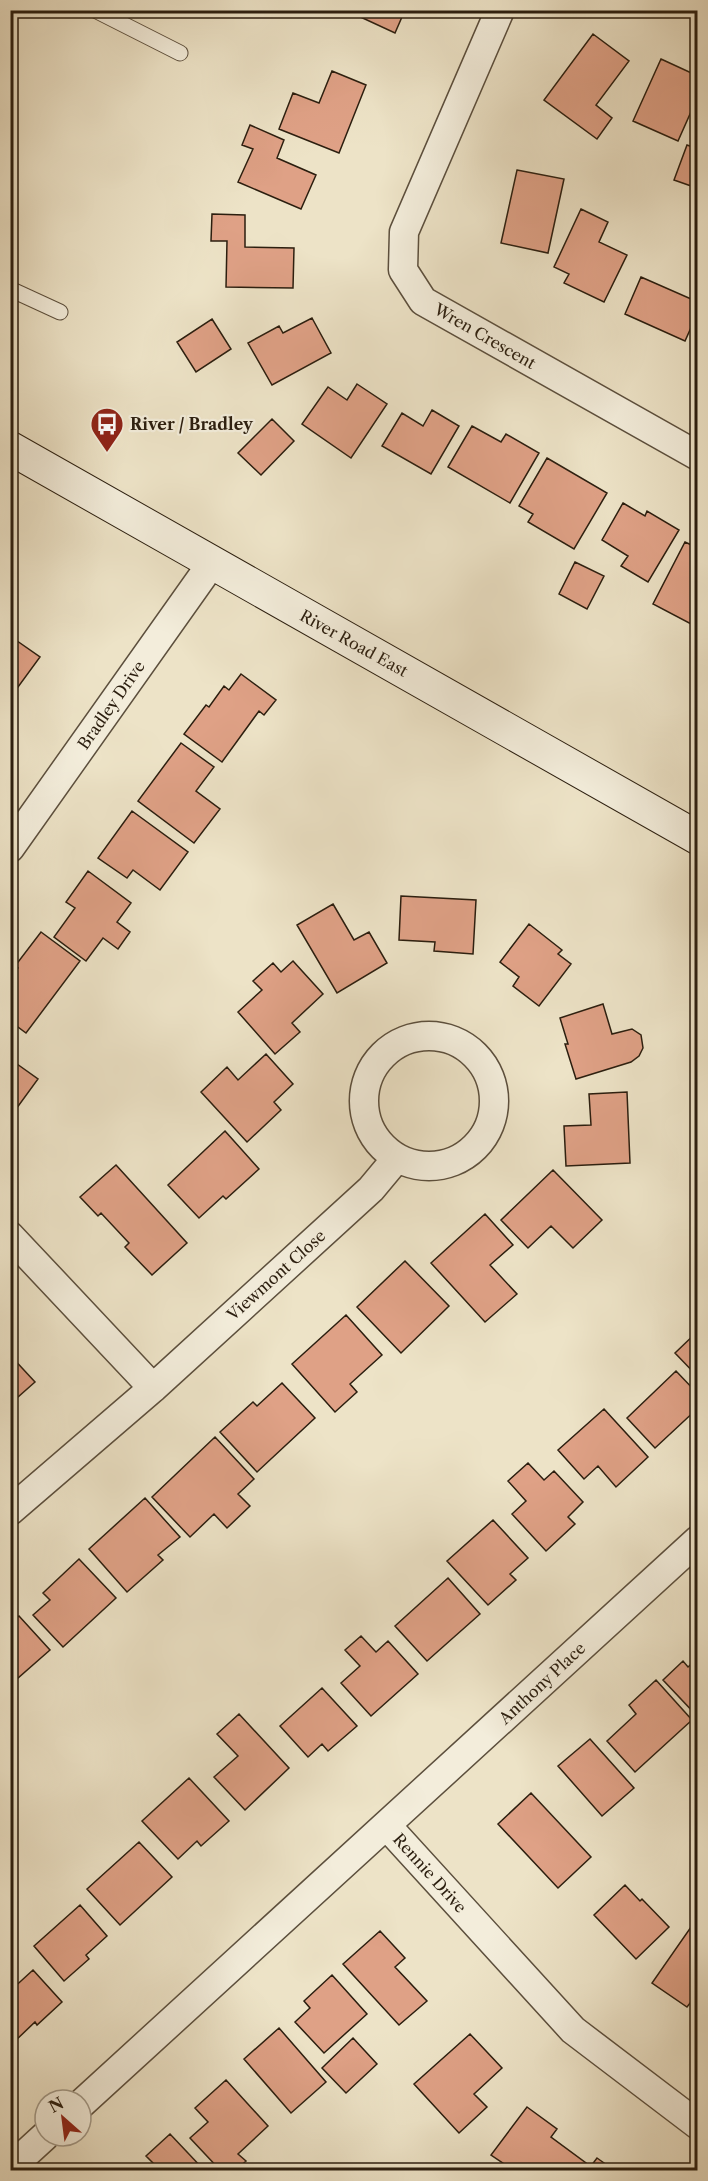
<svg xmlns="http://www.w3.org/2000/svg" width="708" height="2181" font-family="'Libre Caslon Text',serif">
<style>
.building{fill:#dfa186;stroke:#2b1e0f;stroke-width:1.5}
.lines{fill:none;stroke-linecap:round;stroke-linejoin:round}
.lane-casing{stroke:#5c4f3d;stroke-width:17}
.street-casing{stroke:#5c4f3d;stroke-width:31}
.secondary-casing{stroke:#2b1e0f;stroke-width:35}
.lane{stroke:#f3eddb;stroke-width:15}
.street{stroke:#f3eddb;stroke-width:28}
.secondary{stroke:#f3eddb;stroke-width:33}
.labels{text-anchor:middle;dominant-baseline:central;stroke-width:4.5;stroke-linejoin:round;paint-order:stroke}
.street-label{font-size:16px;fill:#2b1e0f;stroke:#f3eddb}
.poi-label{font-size:16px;font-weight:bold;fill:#2b1e0f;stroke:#f3eddb;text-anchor:start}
</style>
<rect width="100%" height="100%" fill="#ede3c7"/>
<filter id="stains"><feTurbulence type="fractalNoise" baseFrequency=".00333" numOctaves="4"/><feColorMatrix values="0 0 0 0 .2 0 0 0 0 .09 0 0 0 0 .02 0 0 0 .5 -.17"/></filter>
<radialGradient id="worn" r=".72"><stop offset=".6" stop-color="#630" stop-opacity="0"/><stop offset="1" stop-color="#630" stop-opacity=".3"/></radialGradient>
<path class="building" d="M355 10H405L395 33 354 14Z
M593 34 629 61 596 105 612 118 597 139 544 100Z
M661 59 698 76V96L678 141 633 121Z
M332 71 366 85 339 153 279 129 293 93 319 103Z
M250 125 284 140 277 158 316 175 301 209 238 182 253 149 242 145Z
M687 145 698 149V178L694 187 674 180Z
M517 170 564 179 548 253 501 243Z
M581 209 608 222 599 242 627 255 604 302 564 283 569 274 554 267Z
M212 214 245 215V247L294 248 293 288 226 287 227 241H211Z
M641 277 698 302V312L685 341 625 314Z
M312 318 331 353 272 385 248 343 279 326 283 333Z
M212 319 231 349 196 372 177 342Z
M357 384 387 404 351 458 302 424 328 387 347 400Z
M432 410 459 426 431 474 382 446 402 413 423 426Z
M272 419 294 441 261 475 238 453Z
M472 426 501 442 506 434 539 453 510 503 448 467Z
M547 458 607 493 574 549 528 522 533 514 519 506Z
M623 503 645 516 647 511 679 530 648 582 621 566 628 556 602 540Z
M685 542 698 548V616L693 625 653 604Z
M575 562 604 576 587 609 559 594Z
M10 636 40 657 10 698Z
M241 674 276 700 264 715 259 711 222 762 184 734 206 705 209 707 224 686 229 690Z
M181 743 214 767 196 791 220 809 194 843 138 801Z
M132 811 188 852 160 890 133 870 127 878 98 858Z
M88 871 131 903 117 922 130 932 118 949 103 938 86 961 54 937 75 908 66 902Z
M401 896 476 900 473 954 434 951 435 942 399 940Z
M333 904 354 940 369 932 387 963 337 993 297 925Z
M529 924 562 950 558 954 571 964 539 1006 513 986 519 977 500 962Z
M41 932 80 961 26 1033 10 1021V978L18 968 15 966Z
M293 961 323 994 292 1023 300 1032 275 1054 238 1012 262 990 253 981 273 963 281 972Z
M603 1004 612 1034 632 1029 641 1035 643 1048 639 1056 631 1062 576 1079 565 1044H568L560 1018Z
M266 1054 293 1084 274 1102 281 1110 247 1142 201 1092 227 1067 238 1080Z
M10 1059 38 1079 11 1116H10Z
M627 1092 630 1163 566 1166 564 1126 591 1125 589 1094Z
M225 1131 259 1169 226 1199 223 1196 199 1218 168 1185Z
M116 1165 187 1243 152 1275 125 1247 129 1243 101 1213 98 1216 80 1197Z
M553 1170 602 1220 573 1248 551 1226 528 1248 501 1220Z
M485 1214 513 1245 490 1265 517 1294 485 1322 431 1263Z
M405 1261 449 1306 401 1353 357 1307Z
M346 1315 382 1355 350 1384 357 1392 335 1412 292 1364Z
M698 1331V1377L675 1353Z
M10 1355 35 1382 10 1404Z
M676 1371 698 1394V1408L655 1448 627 1418Z
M282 1383 315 1418 257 1472 220 1432 253 1402 257 1406Z
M604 1409 648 1457 616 1487 598 1466 584 1479 558 1450Z
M215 1437 254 1479 238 1494 250 1506 227 1528 214 1514 190 1537 152 1497Z
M528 1463 544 1480 554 1471 583 1502 568 1517 575 1524 546 1551 512 1514 526 1501 508 1481Z
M145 1498 180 1537 158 1555 163 1560 127 1592 89 1549Z
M493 1520 528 1558 510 1574 516 1580 488 1605 447 1561Z
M79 1559 116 1598 63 1647 33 1615 50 1600 43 1593Z
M448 1578 480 1614 427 1661 395 1626Z
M19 1616 50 1650 10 1685V1623Z
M361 1636 376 1652 388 1641 418 1674 371 1716 341 1683 360 1666 345 1650Z
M698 1658V1717L663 1680 683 1661 688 1667Z
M656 1680 692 1720 635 1772 607 1741 636 1714 629 1705Z
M322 1688 357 1726 328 1751 322 1744 308 1757 280 1726Z
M239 1714 289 1768 245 1810 214 1777 238 1756 217 1734Z
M590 1739 634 1788 602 1816 558 1766Z
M189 1778 229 1821 201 1846 197 1841 178 1859 142 1821Z
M531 1793 591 1857 558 1888 498 1824Z
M139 1842 172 1877 120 1925 87 1889Z
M625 1885 640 1901 642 1899 669 1927 636 1959 594 1915Z
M80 1905 107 1936 86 1955 89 1959 64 1981 34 1946Z
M691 1927 698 1932V1993L687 2007 652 1983Z
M380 1931 405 1958 395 1967 427 2001 399 2025 343 1964Z
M33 1970 62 2002 37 2025 35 2022 14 2042 10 2038V1991Z
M332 1975 367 2014 324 2053 295 2022 310 2008 304 2001Z
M279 2028 326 2082 291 2113 244 2059Z
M470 2034 502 2068 474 2094 487 2107 459 2133 414 2084Z
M353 2038 377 2064 346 2093 322 2068Z
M226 2080 268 2126 238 2154 246 2161 236 2170H220L190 2138 208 2122 195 2108Z
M527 2107 557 2129 551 2137 586 2163 581 2170H513L491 2155Z
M170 2134 204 2170H149L155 2165 146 2156Z
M597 2158 614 2170H588Z"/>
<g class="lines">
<defs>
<path id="lane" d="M95 10 180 53
M10 289 60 312"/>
<path id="street" d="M500 10 404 232 403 270 423 301 698 456
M10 848 212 563
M364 1101a65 65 0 1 1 130 0a65 65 0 1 1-130 0Z
M10 1236 153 1388
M10 1511 153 1388 371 1189 396 1159
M387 1826 573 2030 698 2125
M81 2104 698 1540
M10 2168 45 2136"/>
<path id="secondary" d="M10 448 698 838"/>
</defs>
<use href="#lane" class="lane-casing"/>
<use href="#street" class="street-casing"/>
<use href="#secondary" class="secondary-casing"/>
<use href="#lane" class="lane"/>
<use href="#street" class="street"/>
<use href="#secondary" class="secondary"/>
</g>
<defs>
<symbol id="bus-pin" viewBox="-11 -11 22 30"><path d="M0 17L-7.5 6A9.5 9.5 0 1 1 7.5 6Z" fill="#8f2418" stroke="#f3eddb"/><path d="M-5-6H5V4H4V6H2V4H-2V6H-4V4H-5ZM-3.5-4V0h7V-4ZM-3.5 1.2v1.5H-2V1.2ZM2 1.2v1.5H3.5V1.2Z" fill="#fff"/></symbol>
</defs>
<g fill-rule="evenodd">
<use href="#bus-pin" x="88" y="405" width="38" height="52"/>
</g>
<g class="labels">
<g class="street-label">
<text transform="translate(485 336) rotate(30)">Wren Crescent</text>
<text transform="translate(354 643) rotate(29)">River Road East</text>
<text transform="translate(111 705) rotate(-55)">Bradley Drive</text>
<text transform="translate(276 1275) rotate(-42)">Viewmont Close</text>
<text transform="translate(542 1683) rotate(-43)">Anthony Place</text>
<text transform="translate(430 1873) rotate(48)">Rennie Drive</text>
</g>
<g class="poi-label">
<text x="130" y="424">River / Bradley</text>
</g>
</g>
<rect width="708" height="2181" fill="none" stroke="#ede3c7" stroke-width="36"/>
<rect x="12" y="12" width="684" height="2157" fill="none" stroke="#2b1e0f" stroke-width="3"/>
<rect x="18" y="18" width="672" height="2145" fill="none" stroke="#2b1e0f" stroke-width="1.5"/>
<g transform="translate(63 2118) rotate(332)"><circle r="28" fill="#f3eddb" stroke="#a39a89" stroke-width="1.5"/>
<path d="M0-4.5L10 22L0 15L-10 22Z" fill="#8f2418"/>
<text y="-9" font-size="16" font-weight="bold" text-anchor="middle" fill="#2b1e0f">N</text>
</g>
<rect width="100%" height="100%" filter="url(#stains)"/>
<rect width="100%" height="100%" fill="url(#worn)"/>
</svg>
